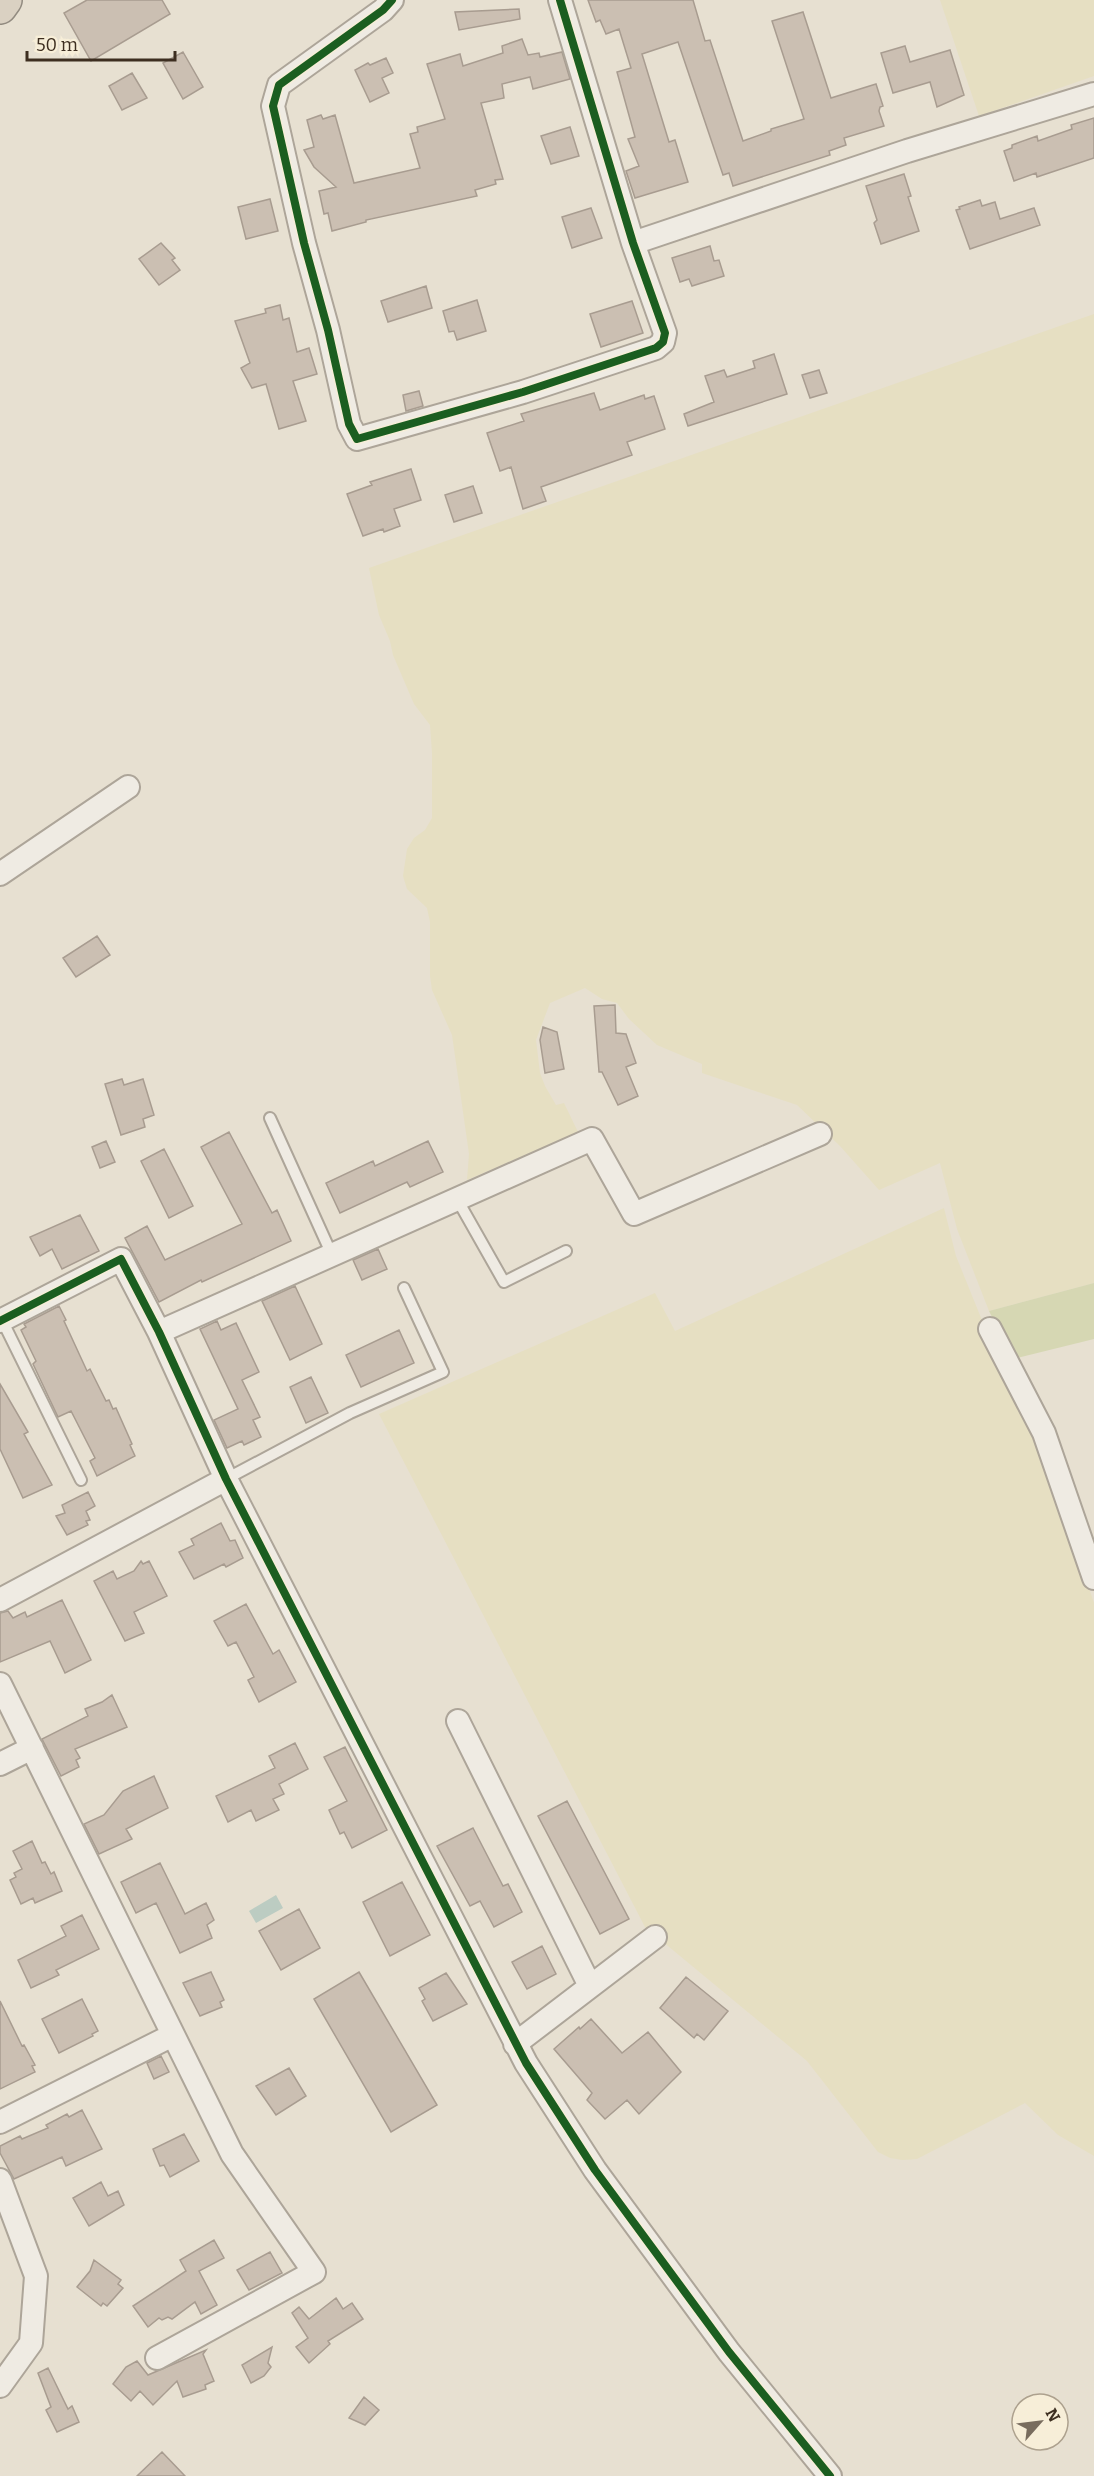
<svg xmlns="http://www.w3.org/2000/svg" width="1094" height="2476" font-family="Bitter,serif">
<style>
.farmland{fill:#e6dfc2}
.green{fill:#d6d7b3}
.water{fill:#bcccc2}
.building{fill:#cbbfb2;stroke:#a89c90;stroke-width:1.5}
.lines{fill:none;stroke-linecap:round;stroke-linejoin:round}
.lane-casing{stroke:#ada599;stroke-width:14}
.street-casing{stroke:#ada599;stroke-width:26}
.highway-casing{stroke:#928b80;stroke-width:36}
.lane{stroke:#efebe3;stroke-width:10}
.street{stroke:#efebe3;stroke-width:22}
.highway{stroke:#dad1c2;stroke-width:33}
.cycleway-casing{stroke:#f7eed8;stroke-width:11}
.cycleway{stroke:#1b5e20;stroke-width:8}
</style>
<rect width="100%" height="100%" fill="#e7e0d1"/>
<path class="farmland" d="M940 0H1094V76L979 116Z
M1094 314V1283L989 1311 957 1229 940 1163 879 1190 840 1146 797 1105 702 1073V1064L657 1045 629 1019 617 1003 602 999 585 988 550 1003 536 1040 540 1073 545 1086 556 1105 564 1103 578 1132 467 1180 469 1154 452 1035 432 990 430 976V922L427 908 407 889 403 876 407 849 414 838 425 830 432 818V753L430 725 414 704 393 655 390 641 379 615 369 568Z
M944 1208 956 1256 992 1345 1050 1473 1094 1603V2156L1058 2135 1025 2103 917 2159 903 2160 890 2158 878 2152 807 2061 645 1927 379 1414 655 1293 675 1331Z"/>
<path class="green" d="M1094 1283V1339L1013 1359 989 1311Z"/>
<path class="water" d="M276 1895 283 1908 256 1923 249 1911Z"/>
<path class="building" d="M87 0H162L170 14 91 61 64 13Z
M588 0H693L705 41 710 40 743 141 771 131V129L804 119 772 21 803 12 831 98 876 84 883 106 880 107 879 111 884 126 844 138 846 145 829 151 830 155 733 186 729 173 723 175 678 42 642 54 669 142 675 140 688 182 635 198 626 171 639 166 628 139 635 137 617 72 631 68 619 29 606 34 600 20 596 22Z
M519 9 520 19 459 30 455 12Z
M522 39 528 55 539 53 540 57 562 52 570 79 533 89 530 77 502 84 504 98 481 103 503 179 495 180 496 184 475 190 477 196 366 220V222L332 231 328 213 324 214 319 191 336 187 314 167 304 150 314 147 307 120 321 115 323 119 335 115 354 183 420 168 410 134 418 132 417 127 445 119 427 64 460 54 463 66 503 53 502 46Z
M905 46 910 62 950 50 964 95 937 107 930 82 893 93 881 53Z
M183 52 203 87 183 99 163 63Z
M386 58 393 73 382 78 389 93 370 102 355 70 368 63 370 65Z
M132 73 147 98 122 110 109 86Z
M1094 118V158L1037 177 1036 173 1014 181 1004 151 1012 148V145L1037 136 1038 141 1072 129 1071 125Z
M570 127 579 156 551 164 541 136Z
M904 174 911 196 908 197 919 231 881 244 874 223 877 220 866 186Z
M270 199 278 231 246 239 238 207Z
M980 200 982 206 995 202 1000 219 1034 208 1040 225 970 249 956 210 960 209 959 207Z
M591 208 602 238 572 248 562 217Z
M161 243 175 258 172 260 180 270 159 285 139 259Z
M710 246 714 261 719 260 724 276 692 286 689 279 680 282 672 258Z
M426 286 432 308 388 322 381 301Z
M477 300 486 331 457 340 454 331 449 332 443 311Z
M632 301 643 333 601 347 590 314Z
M280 305 283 320 289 318 297 352 309 348 317 374 293 381 306 421 279 429 266 384 252 388 241 368 250 363 235 321 266 313 265 309Z
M774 354 787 394 688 426 684 414 714 402 705 376 724 370 727 377 755 368 753 361Z
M819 370 827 393 810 398 802 375Z
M419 391 423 406 406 411 403 395Z
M594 393 600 410 644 395 645 399 654 396 665 429 627 442 632 455 541 487 546 501 523 509 511 467 500 471 487 433 524 421 521 414Z
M411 469 421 500 394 509 400 526 384 532 383 529 363 536 347 494 372 485 370 482Z
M473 486 482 513 454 522 445 495Z
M97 936 110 955 76 977 63 958Z
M615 1005 616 1033 626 1034 636 1063 626 1067 638 1096 618 1105 602 1072H599L594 1006Z
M543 1027 557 1032 564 1069 545 1073 540 1040Z
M122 1079 124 1085 143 1079 154 1115 143 1119 145 1127 121 1135 105 1084Z
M229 1132 272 1213 277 1210 291 1241 202 1282 201 1280 159 1302 125 1238 147 1226 165 1260 242 1224 201 1147Z
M106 1141 115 1162 100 1168 92 1147Z
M428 1141 443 1172 410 1187 407 1182 340 1213 326 1183 373 1161 375 1166Z
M164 1149 193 1206 169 1218 141 1161Z
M80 1215 99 1251 62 1269 52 1249 40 1256 30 1237Z
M378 1249 387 1269 362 1280 353 1260Z
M295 1286 322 1344 290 1360 262 1301Z
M59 1306 66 1320 64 1321 87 1371 90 1369 106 1401 109 1400 113 1409 116 1408 132 1444 130 1445 135 1456 97 1476 90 1461 95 1458 71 1411 58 1417 33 1364 36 1361 21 1330 26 1327 24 1324Z
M217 1321 221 1330 236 1323 259 1372 242 1380 260 1417 253 1420 261 1437 244 1445 242 1441 227 1448 214 1420 238 1409 200 1329Z
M399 1330 414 1363 361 1387 346 1355Z
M311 1377 328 1413 306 1423 290 1387Z
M0 1384 28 1432 24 1434 52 1485 23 1498 0 1449Z
M88 1492 95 1506 86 1511 90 1520 86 1521 88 1525 67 1535 56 1516 65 1513 62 1505Z
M221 1523 230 1541 235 1540 243 1558 226 1567 224 1564 194 1579 179 1552 194 1545 191 1539Z
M141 1561 143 1564 149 1561 167 1596 134 1612 144 1633 125 1641 94 1581 113 1571 117 1579 134 1571Z
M62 1600 91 1660 65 1673 50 1641 0 1662V1613L8 1611 13 1618 25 1612 27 1617Z
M246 1604 273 1654 279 1650 296 1682 259 1702 248 1680 254 1677 236 1642 228 1646 214 1621Z
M112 1695 127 1727 75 1749 80 1758 76 1760 79 1767 61 1776 42 1739 88 1716 85 1709 102 1702Z
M295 1743 308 1769 279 1784 284 1794 273 1799 279 1810 256 1821 251 1810 228 1822 216 1796 275 1768 269 1756Z
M345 1747 387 1830 352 1848 344 1832 340 1834 329 1810 347 1801 324 1757Z
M154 1776 168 1808 126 1829 132 1839 99 1854 84 1824 104 1815 123 1791Z
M567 1801 629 1919 600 1934 538 1816Z
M473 1828 503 1886 508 1884 522 1912 494 1927 480 1901 470 1906 437 1846Z
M32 1841 42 1863 45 1862 51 1874 54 1872 62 1891 35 1903 33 1898 21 1904 10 1880 16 1877 14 1873 22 1869 13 1851Z
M160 1863 185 1914 206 1903 214 1920 207 1925 212 1938 180 1953 156 1903 136 1913 121 1882Z
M402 1882 430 1935 390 1956 363 1902Z
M299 1909 320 1948 281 1970 259 1931Z
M82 1915 99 1949 56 1970 59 1975 31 1988 18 1960 66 1936 61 1926Z
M542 1946 556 1974 527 1989 512 1962Z
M211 1972 224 2000 220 2002 222 2007 200 2016 183 1983Z
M359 1972 437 2105 391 2132 314 1999Z
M446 1973 467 2004 433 2021 422 2001 425 1999 419 1988Z
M686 1977 728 2011 704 2040 697 2034 694 2038 660 2008Z
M82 1999 98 2031 92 2034 93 2036 59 2053 42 2019Z
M0 2001 22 2046 24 2045 35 2065 32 2066 35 2072 0 2089Z
M591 2019 622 2053 648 2032 681 2072 639 2114 627 2100 605 2119 587 2100 592 2093 554 2049 579 2027 580 2029Z
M161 2056 169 2072 154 2079 147 2063Z
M289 2068 306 2096 276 2115 256 2086Z
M82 2110 102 2149 66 2166 62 2157 14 2179 0 2153V2146L20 2136 22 2139 48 2128 46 2125 67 2114 69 2117Z
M184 2134 199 2161 170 2177 164 2165 160 2166 153 2149Z
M101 2182 108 2196 118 2191 124 2205 89 2226 73 2198Z
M214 2240 224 2258 199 2271 217 2305 201 2314 195 2302 172 2319 168 2317 162 2320 159 2318 148 2327 133 2306 186 2271 180 2260Z
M270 2252 282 2273 249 2290 237 2270Z
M94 2260 121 2280 118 2284 123 2288 107 2306 103 2303 101 2306 77 2287 90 2271Z
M336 2298 343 2309 352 2303 363 2319 328 2341 330 2344 309 2363 296 2347 308 2338 292 2313 299 2307 309 2319Z
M272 2347 268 2363 271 2367 264 2376 251 2383 242 2365Z
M206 2350 203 2354 214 2381 205 2385 206 2389 183 2397 177 2381 153 2405 140 2391 131 2401 113 2384 126 2367 137 2361 148 2375Z
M48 2368 68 2409 72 2406 79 2422 57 2432 46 2410 51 2407 38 2373Z
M364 2397 379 2410 365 2425 349 2418Z
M162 2452 185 2476H137Z"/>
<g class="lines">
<defs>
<path id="lane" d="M270 1118 332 1255
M457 1199 504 1282 566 1251
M2 1320 81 1480
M226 1479 350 1413 443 1372 404 1288"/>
<path id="street" d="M392 0 383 10 279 85 273 106 304 243 328 330 349 424 357 439 523 392 656 348 663 342 665 333 633 243 560 0
M633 243 907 151 1094 94
M0 874 128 787
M0 1321 121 1259 159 1332 226 1479 526 2063 595 2170 729 2352 830 2476
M990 1329 1044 1433 1094 1578
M159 1332 592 1139 634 1214 820 1134
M0 1600 226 1479
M0 1684 232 2154 314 2272 157 2358
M458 1721 590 1986
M0 1764 32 1748
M515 2044 655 1937
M0 2122 173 2035
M0 2180 36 2276 31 2343 0 2386"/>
<path id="highway" d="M0 7 5 0"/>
</defs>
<use href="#lane" class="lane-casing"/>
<use href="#street" class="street-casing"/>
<use href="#highway" class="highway-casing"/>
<use href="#lane" class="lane"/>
<use href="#street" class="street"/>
<use href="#highway" class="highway"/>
<defs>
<path id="cycleway" d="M392 0 383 10 279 85 273 106 304 243 328 330 349 424 357 439 523 392 656 348 663 342 665 333 633 243 560 0
M0 1321 121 1259 159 1332 226 1479 526 2063 595 2170 729 2352 830 2476"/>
</defs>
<use href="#cycleway" class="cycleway-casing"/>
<use href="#cycleway" class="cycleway"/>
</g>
<g transform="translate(1040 2422) rotate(62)"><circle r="28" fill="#f7eed8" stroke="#ada18e" stroke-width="1.5"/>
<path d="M0-4.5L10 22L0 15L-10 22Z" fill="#786c5e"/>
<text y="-9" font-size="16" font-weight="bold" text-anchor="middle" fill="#3d2e20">N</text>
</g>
<path d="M27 51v9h148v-9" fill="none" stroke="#3d2e20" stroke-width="3"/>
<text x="36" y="51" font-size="18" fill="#3d2e20" stroke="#f7eed8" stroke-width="4.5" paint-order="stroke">50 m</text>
</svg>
